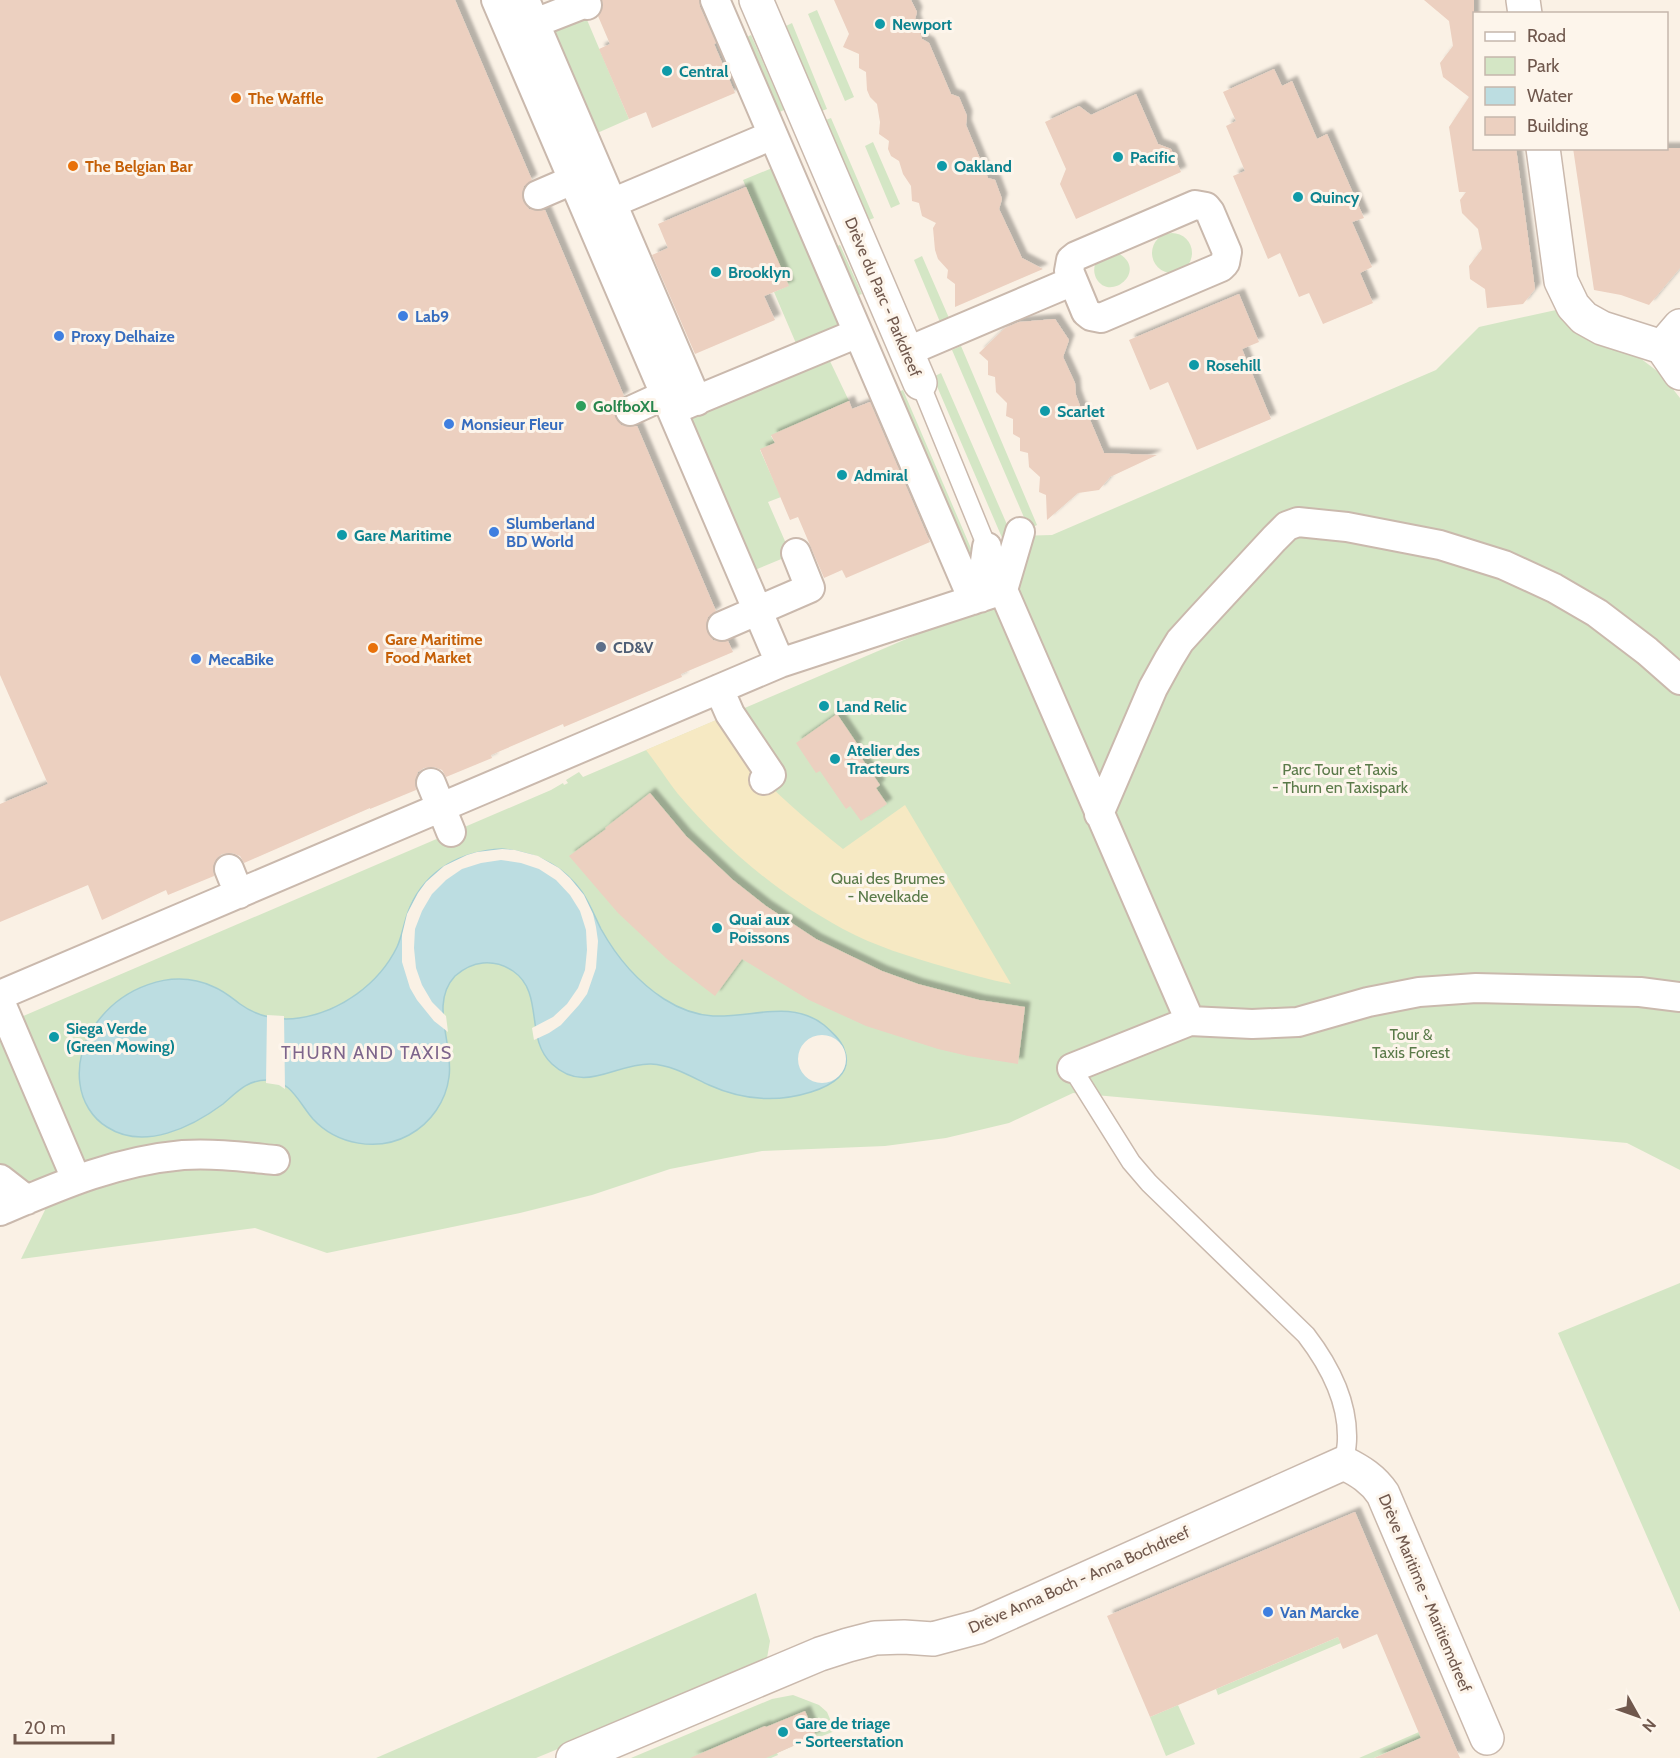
<svg xmlns="http://www.w3.org/2000/svg" width="1680" height="1758" font-family="Cabin,sans-serif">
<style>
.green{fill:#d4e6c5}
.sand{fill:#f6e9c3}
.water{fill:#bcdde1;stroke:#a3cdd2;stroke-width:1.5}
.pier{fill:#faf1e5}
.building{fill:#ecd0c0;filter:url(#shadow)}
.lines{fill:none;stroke-linecap:round;stroke-linejoin:round}
.service-casing{stroke:#cab9ad;stroke-width:21}
.pedestrian-casing{stroke:#cab9ad;stroke-width:32}
.minor-casing{stroke:#cab9ad;stroke-width:36}
.service{stroke:#fff;stroke-width:18}
.pedestrian{stroke:#fff;stroke-width:28}
.minor{stroke:#fff;stroke-width:33}
.culture-dot{fill:#0f9aa8;stroke:#fdf5eb;stroke-width:2}
.food-dot{fill:#e8710a;stroke:#fdf5eb;stroke-width:2}
.shop-dot{fill:#3f7fe0;stroke:#fdf5eb;stroke-width:2}
.leisure-dot{fill:#2e9e5b;stroke:#fdf5eb;stroke-width:2}
.service-dot{fill:#5c6f8a;stroke:#fdf5eb;stroke-width:2}
.labels{text-anchor:middle;dominant-baseline:central;stroke-width:6;stroke-linejoin:round;paint-order:stroke}
.culture-label{font-size:16px;font-weight:bold;fill:#0d838f;stroke:#fdf5eb;text-anchor:start}
.food-label{font-size:16px;font-weight:bold;fill:#c56008;stroke:#fdf5eb;text-anchor:start}
.street-label{font-size:16px;fill:#70584d;stroke:#fdf5eb}
.shop-label{font-size:16px;font-weight:bold;fill:#366cbe;stroke:#fdf5eb;text-anchor:start}
.leisure-label{font-size:16px;font-weight:bold;fill:#27864d;stroke:#fdf5eb;text-anchor:start}
.service-label{font-size:16px;font-weight:bold;fill:#4e5e75;stroke:#fdf5eb;text-anchor:start}
.park-label{font-size:16px;fill:#5a7a49;stroke:#fdf5eb}
.neighbourhood-label{font-size:18px;letter-spacing:1.5px;fill:#7d658c;stroke:#fdf5eb}
</style>
<defs>
<filter id="shadow"><feDropShadow dx="5.5" dy="-5.5" stdDeviation="1.5" flood-color="#0004"/></filter>
</defs>
<rect width="100%" height="100%" fill="#faf1e5"/>
<path class="green" d="M582 8 629 119 595 134 547 23Z
M817 10 854 97 845 101 808 14Z
M792 23 827 109 819 112 784 27Z
M751 35 784 110 775 114 743 39Z
M831 118 874 218 866 221 823 121Z
M873 142 900 204 891 208 865 146Z
M777 166 845 327 798 348 774 292 788 286 743 180Z
M1152 253a20 20 0 1 1 40 0a20 20 0 1 1-40 0Z
M840 245 862 294 853 297 832 248Z
M1116 252C1151 269 1110 304 1096 278 1093 271 1094 266 1097 260Z
M922 256 949 318 940 322 914 260Z
M1556 310 1559 314 1605 344 1640 358 1661 374 1680 398V1170L1627 1143 1073 1093 1009 1123 946 1138 885 1146 762 1151 670 1169 592 1195 520 1213 327 1253 255 1228 21 1259 45 1210 32 1180 18 1186 0 1172V1026L551 790 563 783 564 785 568 783 566 780 579 772 583 777 993 602 1003 540 933 377 941 373 1012 536 1052 535 1436 370 1479 327Z
M961 346 1037 525 1029 529 952 350Z
M828 357 849 401 771 436 775 443 760 450 781 497 768 502 791 555 750 572 684 418Z
M903 390 973 553 964 557 894 394Z
M1680 1283V1612L1558 1333Z
M756 1593 770 1641 767 1658 750 1670 536 1758H376Z
M1338 1637 1341 1643 1218 1695 1216 1689Z
M793 1695 819 1705 827 1712 835 1731 817 1738 813 1737 777 1753 778 1755 771 1758H631L772 1699Z
M1178 1705 1195 1744 1166 1756 1150 1717Z
M1419 1732 1421 1738 1374 1758H1359Z"/>
<path class="sand" d="M716 720C728 736 740 753 753 768 780 798 811 823 843 849L905 805 1011 984C989 980 967 973 945 967 911 957 874 946 843 929 780 895 724 848 678 794 667 780 657 764 646 750Z"/>
<path class="water" d="M502 849C534 852 563 865 582 892 590 904 595 917 601 929 616 956 638 982 664 999 678 1008 696 1015 713 1016 751 1018 791 999 824 1025 832 1032 841 1040 844 1049 854 1074 830 1086 811 1092 776 1103 742 1100 709 1085 690 1076 672 1065 651 1064 615 1063 585 1095 552 1064 524 1038 545 993 513 971 504 965 494 962 483 963 472 964 463 969 455 976 429 1004 454 1044 449 1077 446 1101 431 1123 409 1135 378 1152 337 1145 313 1119 299 1103 291 1080 267 1080 247 1080 237 1092 223 1104 192 1127 144 1151 107 1127 92 1118 82 1101 80 1084 77 1064 83 1042 95 1025 121 988 171 967 214 987 224 991 232 998 240 1004 258 1017 277 1021 299 1018 340 1012 379 984 397 947 403 934 404 920 410 907 427 869 462 851 502 849Z"/>
<path class="pier" d="M502 849 515 850 538 856 559 868 570 878 584 895 593 914 596 927 598 941 596 968 587 994 579 1005 561 1025 549 1033 534 1040 532 1028 553 1017 567 1004 578 988 585 970 587 950 586 930 580 911 570 895 556 880 539 869 521 863 501 860 481 863 462 869 446 880 432 894 422 911 415 929 414 948 416 968 422 985 432 1002 446 1016 448 1032 434 1021 417 1000 410 988 402 962V935L407 914 418 893 426 882 444 866 467 855 477 852Z
M267 1015 284 1016 285 1089 279 1085 266 1083Z
M798 1059a24 24 0 1 1 48 0a24 24 0 1 1-48 0Z"/>
<path class="building" d="M0 0H455L532 180 524 186 522 194 523 201 529 209 537 211 545 210 624 396 616 402 614 410 615 417 621 425 629 427 637 426 716 611 708 617 706 625 707 632 713 640 721 642 728 641 733 652 681 674 682 677 564 727 563 724 491 755 492 758 446 777 442 770 434 767 424 768 418 772 415 780 416 790 370 809V808L244 863 240 856 232 853 222 854 216 859 213 866 214 876 168 895 166 890 102 920 88 885 0 922V804L48 784 0 675Z
M602 0H699L700 7 716 43 714 44 735 93 652 128 646 112 629 119 599 49 610 44 598 16 603 7Z
M834 0H911L917 12 915 19 922 39 929 43 951 94 959 97 967 116 966 125 988 178 995 180 1002 199 999 209 1022 258 1043 269 955 307V284L947 278 948 270 938 259 935 250 933 228 936 223 922 216 919 203 912 201 911 186 903 174 899 161 891 156 888 149 889 141 879 134 880 122 877 104 870 97 867 90 866 72 859 68V54L843 47 849 34Z
M1424 0H1474V148H1516L1535 289 1523 304 1487 308 1485 289 1470 279 1469 266 1482 249 1478 229 1462 213 1460 200 1466 192H1459L1449 127 1469 97 1443 77 1440 63 1453 46 1449 21Z
M1274 69 1282 86 1292 81 1317 139 1327 134 1364 218 1352 222 1372 267 1360 273 1373 303 1323 324 1309 293 1299 297 1280 253 1268 259 1233 176 1245 171 1226 126 1236 121 1223 92Z
M1136 94 1158 144 1171 149 1181 172 1076 219 1060 184 1066 169 1045 122 1079 106 1091 115Z
M1573 148H1680V268L1649 305 1621 295 1594 290Z
M746 187 789 286 764 296 775 320 695 354 652 255 668 248 658 224Z
M1239 294 1259 342 1242 349 1271 419 1197 450 1168 382 1150 390 1129 340Z
M1055 319 1069 340 1063 357 1075 383 1076 395 1080 406 1088 415 1104 453 1157 455 1110 477 1099 490 1078 493 1047 520 1046 495 1039 492 1040 477 1029 467 1028 453 1020 451V438L1013 434V419L1006 416 1007 403 996 392 995 377 988 375V361L979 353 1005 328 1019 322Z
M849 401 852 409 870 402 930 542 846 578 842 570 824 578 798 517 790 520 760 449 775 443 771 435Z
M837 714 858 745 854 747 880 785 876 788 887 804 861 821 850 806 846 809 820 771 816 773 796 743Z
M650 793 686 836 733 880 766 906 816 939 882 971 918 984 979 1000 1025 1007 1018 1064 968 1056 938 1049 866 1026 809 1000 742 959 715 996 690 977 667 959 618 913 569 856 606 829 605 828Z
M1355 1512 1460 1758H1374L1421 1738 1377 1634 1343 1649 1338 1637 1150 1717 1107 1616Z
M805 1711 816 1736 766 1758H690L765 1726 766 1727Z"/>
<g class="lines">
<defs>
<path id="service" d="M920 383 987 547
M1072 1068 1131 1162 1149 1183 1306 1335C1329 1365 1348 1400 1347 1439 1347 1447 1345 1455 1344 1463"/>
<path id="pedestrian" d="M496 0 780 663
M525 0 697 401
M715 0 973 600
M535 23 586 3 587 5
M538 195 589 173
M612 203 773 135
M1195 205 1206 207 1210 212 1227 252 1225 263 1221 267 1101 318 1091 316 1086 312 1069 271 1071 260 1076 256Z
M906 352 1073 281
M680 407 858 333
M630 411 665 395
M1020 532 1003 590 1190 1021
M980 598 987 547
M722 626 810 588 796 553
M719 689 730 714 771 775 764 780
M431 783 451 832
M1099 814 1153 688 1169 659 1180 641 1200 619 1274 539 1287 526 1298 522 1347 527 1440 545 1504 565 1554 588 1597 613 1647 651 1680 680
M229 869 239 894
M0 995 780 663 1003 590
M0 1001 76 1179
M1072 1068 1190 1021 1252 1024 1298 1022 1368 1002 1419 992 1476 988 1640 992 1680 997
M0 1179 27 1200
M0 1211C61 1185 116 1161 183 1155 214 1153 245 1157 275 1160"/>
<path id="minor" d="M756 0 920 383
M1523 0 1525 14
M1543 148 1561 281 1573 306 1584 318 1602 328 1662 347
M1662 347 1680 373
M1662 347 1680 326
M573 1758 820 1654 848 1645 875 1638 904 1637 933 1639 978 1627 1344 1463C1360 1471 1373 1479 1383 1494L1487 1738"/>
</defs>
<use href="#service" class="service-casing"/>
<use href="#pedestrian" class="pedestrian-casing"/>
<use href="#minor" class="minor-casing"/>
<use href="#service" class="service"/>
<use href="#pedestrian" class="pedestrian"/>
<use href="#minor" class="minor"/>
</g>
<g class="culture-dot">
<circle cx="880" cy="24" r="6"/>
<circle cx="667" cy="71" r="6"/>
<circle cx="1118" cy="157" r="6"/>
<circle cx="942" cy="166" r="6"/>
<circle cx="1298" cy="197" r="6"/>
<circle cx="716" cy="272" r="6"/>
<circle cx="1194" cy="365" r="6"/>
<circle cx="1045" cy="411" r="6"/>
<circle cx="842" cy="475" r="6"/>
<circle cx="342" cy="535" r="6"/>
<circle cx="824" cy="706" r="6"/>
<circle cx="835" cy="759" r="6"/>
<circle cx="717" cy="928" r="6"/>
<circle cx="54" cy="1037" r="6"/>
<circle cx="783" cy="1732" r="6"/>
</g>
<g class="food-dot">
<circle cx="236" cy="98" r="6"/>
<circle cx="73" cy="166" r="6"/>
<circle cx="373" cy="648" r="6"/>
</g>
<g class="shop-dot">
<circle cx="403" cy="316" r="6"/>
<circle cx="59" cy="336" r="6"/>
<circle cx="449" cy="424" r="6"/>
<circle cx="494" cy="532" r="6"/>
<circle cx="196" cy="659" r="6"/>
<circle cx="1268" cy="1612" r="6"/>
</g>
<circle class="leisure-dot" cx="581" cy="406" r="6"/>
<circle class="service-dot" cx="601" cy="647" r="6"/>
<g class="labels">
<g class="culture-label">
<text x="892" y="24">Newport</text>
<text x="679" y="71">Central</text>
<text x="1130" y="157">Pacific</text>
<text x="954" y="166">Oakland</text>
<text x="1310" y="197">Quincy</text>
<text x="728" y="272">Brooklyn</text>
<text x="1206" y="365">Rosehill</text>
<text x="1057" y="411">Scarlet</text>
<text x="854" y="475">Admiral</text>
<text x="354" y="535">Gare Maritime</text>
<text x="836" y="706">Land Relic</text>
<text x="847" y="750">Atelier des<tspan x="847" dy="18">Tracteurs</tspan></text>
<text x="729" y="919">Quai aux<tspan x="729" dy="18">Poissons</tspan></text>
<text x="66" y="1028">Siega Verde<tspan x="66" dy="18">(Green Mowing)</tspan></text>
<text x="795" y="1723">Gare de triage<tspan x="795" dy="18">- Sorteerstation</tspan></text>
</g>
<g class="food-label">
<text x="248" y="98">The Waffle</text>
<text x="85" y="166">The Belgian Bar</text>
<text x="385" y="639">Gare Maritime<tspan x="385" dy="18">Food Market</tspan></text>
</g>
<g class="street-label">
<text transform="translate(883 297) rotate(67)">Drève du Parc - Parkdreef</text>
<text transform="translate(1079 1580) rotate(-24)">Drève Anna Boch - Anna Bochdreef</text>
<text transform="translate(1425 1593) rotate(67)">Drève Maritime - Maritiemdreef</text>
</g>
<g class="shop-label">
<text x="415" y="316">Lab9</text>
<text x="71" y="336">Proxy Delhaize</text>
<text x="461" y="424">Monsieur Fleur</text>
<text x="506" y="523">Slumberland<tspan x="506" dy="18">BD World</tspan></text>
<text x="208" y="659">MecaBike</text>
<text x="1280" y="1612">Van Marcke</text>
</g>
<g class="leisure-label">
<text x="593" y="406">GolfboXL</text>
</g>
<g class="service-label">
<text x="613" y="647">CD&amp;V</text>
</g>
<g class="park-label">
<text x="1340" y="769">Parc Tour et Taxis<tspan x="1340" dy="18">- Thurn en Taxispark</tspan></text>
<text x="888" y="878">Quai des Brumes<tspan x="888" dy="18">- Nevelkade</tspan></text>
<text x="1411" y="1034">Tour &amp;<tspan x="1411" dy="18">Taxis Forest</tspan></text>
</g>
<g class="neighbourhood-label">
<text x="367" y="1053">THURN AND TAXIS</text>
</g>
</g>
<rect x="1473" y="12" width="195" height="138" fill="#fdf5eb" stroke="#c5b6ac" stroke-width="1.5"/>
<rect x="1485" y="32" width="30" height="9" fill="#ffffff" stroke="#c5b6ac" stroke-width="1.5"/>
<text x="1527" y="42" font-size="18" fill="#70584d">Road</text>
<rect x="1485" y="57" width="30" height="18" fill="#d4e6c5" stroke="#c5b6ac" stroke-width="1.5"/>
<text x="1527" y="72" font-size="18" fill="#70584d">Park</text>
<rect x="1485" y="87" width="30" height="18" fill="#bcdde1" stroke="#c5b6ac" stroke-width="1.5"/>
<text x="1527" y="102" font-size="18" fill="#70584d">Water</text>
<rect x="1485" y="117" width="30" height="18" fill="#ecd0c0" stroke="#c5b6ac" stroke-width="1.5"/>
<text x="1527" y="132" font-size="18" fill="#70584d">Building</text>
<g transform="translate(1638 1716) rotate(130)" stroke="#fdf5eb" stroke-width="4.5" paint-order="stroke">
<path d="M0-4.5L10 22L0 15L-10 22Z" fill="#70584d"/>
<text y="-9" font-size="16" font-weight="bold" text-anchor="middle" fill="#70584d">N</text>
</g>
<path d="M15 1734v9h98v-9" fill="none" stroke="#70584d" stroke-width="3"/>
<text x="24" y="1734" font-size="18" fill="#70584d" stroke="#fdf5eb" stroke-width="4.5" paint-order="stroke">20 m</text>
</svg>
